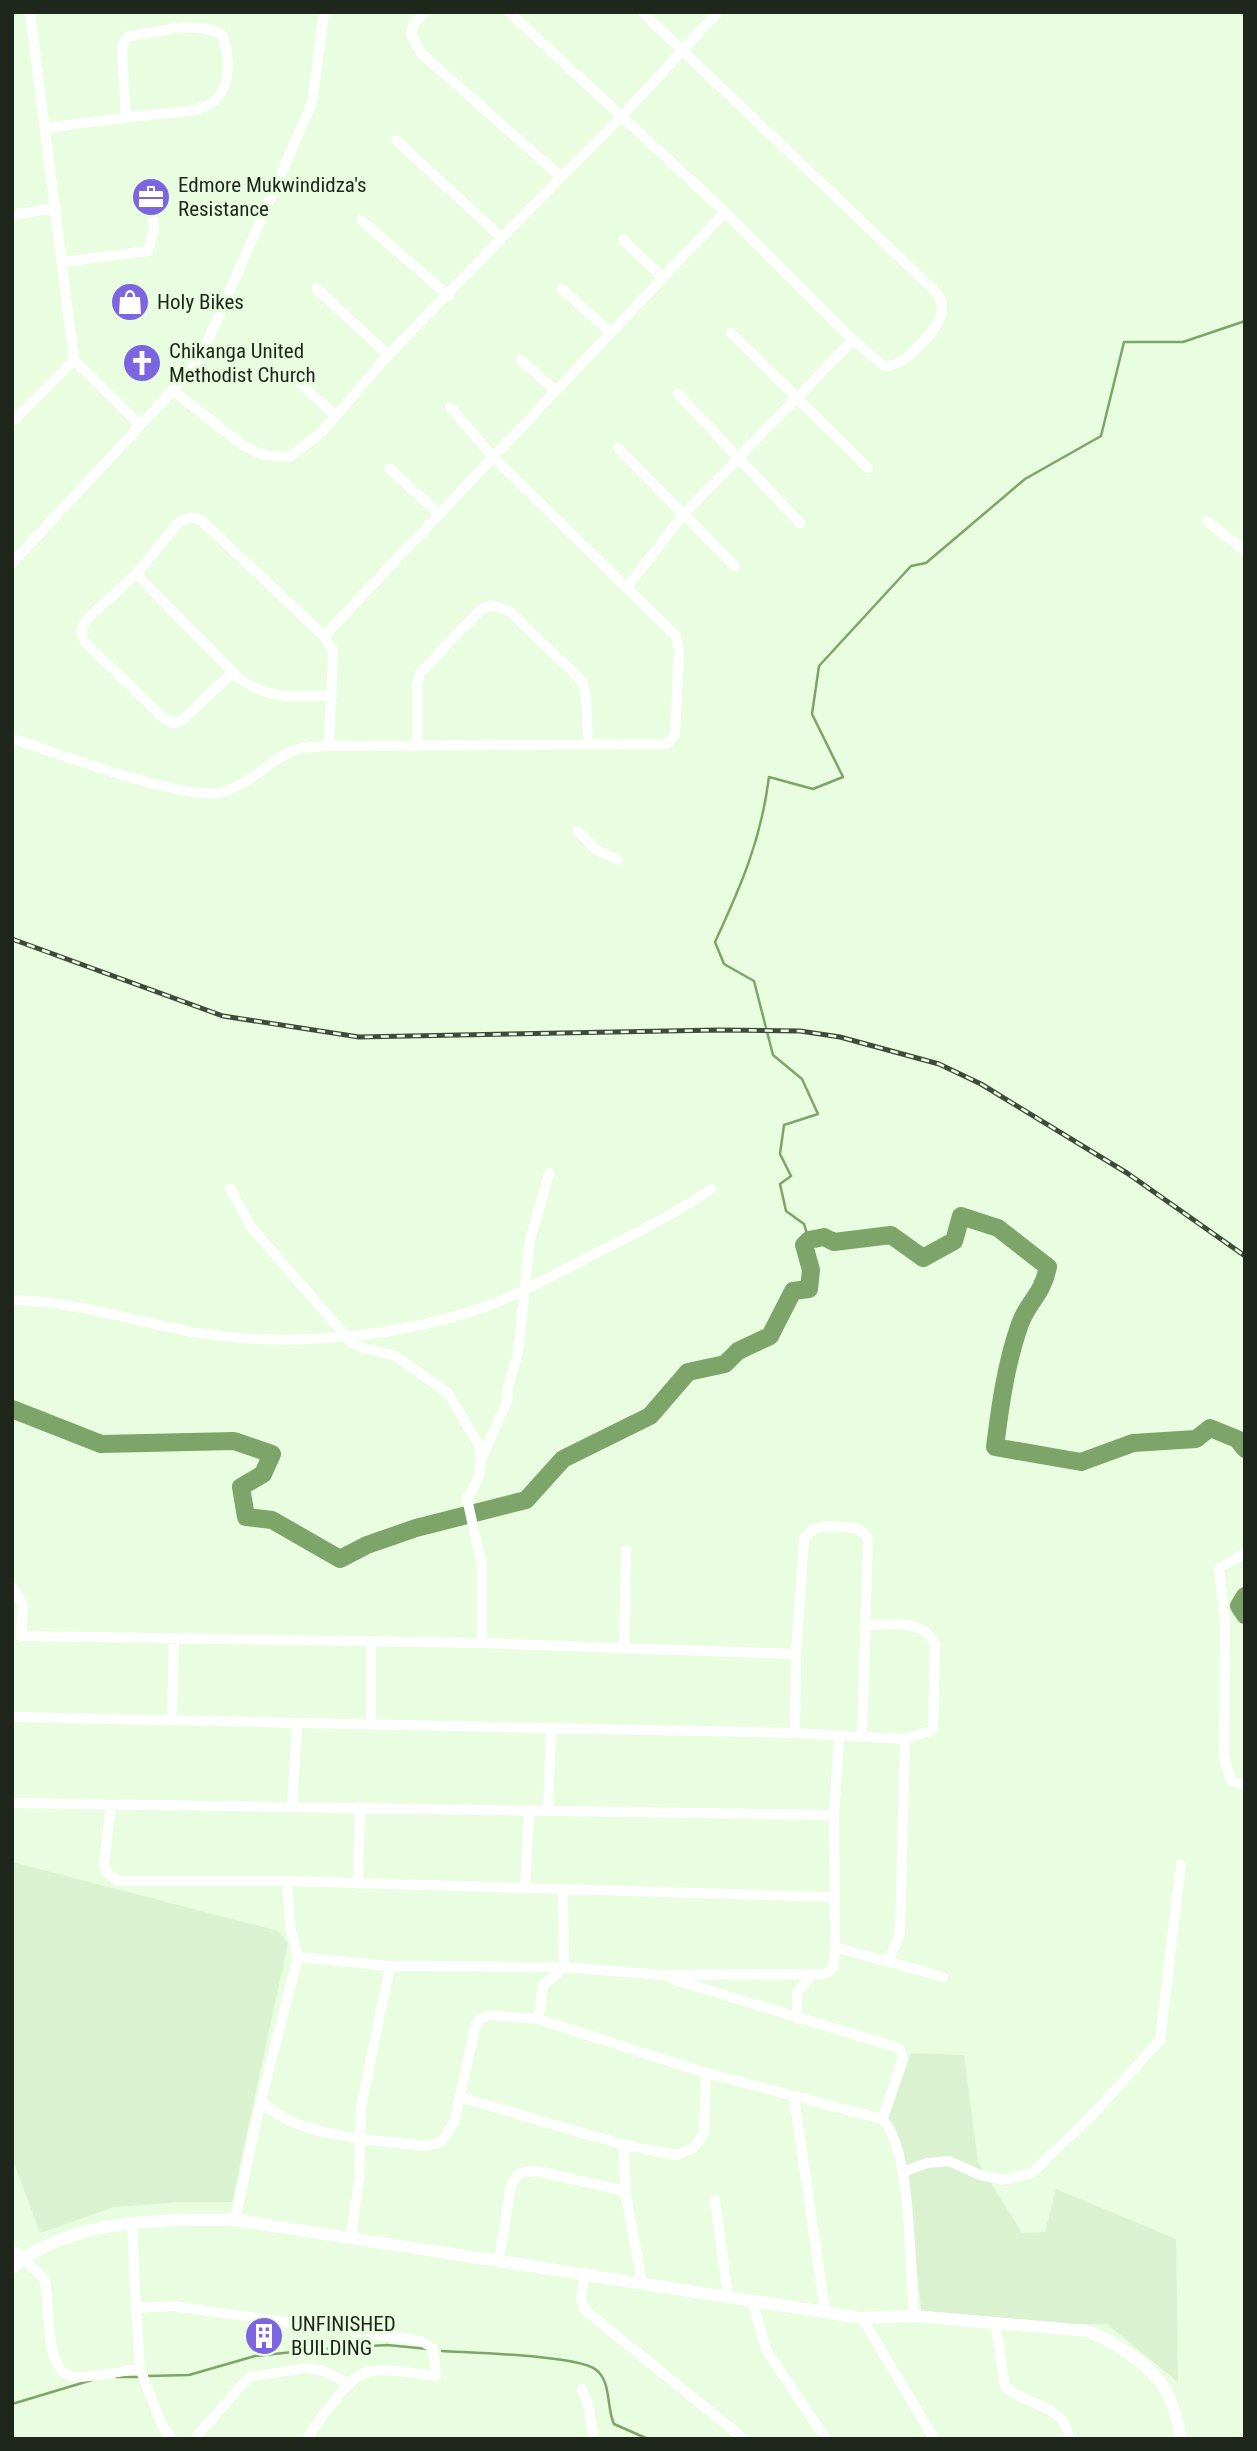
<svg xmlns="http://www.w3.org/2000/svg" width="1257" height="2451" font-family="'Roboto Condensed',sans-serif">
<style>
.built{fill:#daf2cf}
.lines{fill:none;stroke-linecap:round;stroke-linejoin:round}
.stream{stroke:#7da469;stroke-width:2.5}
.river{stroke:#7da469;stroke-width:18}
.minor{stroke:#fff;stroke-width:10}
.tertiary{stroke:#fff;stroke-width:12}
.rail-casing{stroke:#404a3c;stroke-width:5}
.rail{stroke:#e9fde0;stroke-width:2.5;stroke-dasharray:8;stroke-linecap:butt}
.labels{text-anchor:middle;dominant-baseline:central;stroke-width:7;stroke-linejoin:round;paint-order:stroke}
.poi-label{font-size:21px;fill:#1f261b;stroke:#e9fde0;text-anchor:start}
</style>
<rect width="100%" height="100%" fill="#e9fde0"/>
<path class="built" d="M12 1862 278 1931 288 1943 232 2202H181L114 2207 40 2233 12 2158Z
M911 2053 964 2055 978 2162 1022 2233 1045 2232 1056 2189 1176 2239 1178 2382 1107 2324 1051 2325 922 2318 907 2177 888 2120Z"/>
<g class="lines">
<path class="stream" d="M809 1240 804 1224 786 1211 780 1184 791 1176 780 1154 784 1125 818 1114 802 1079 773 1055 754 981 724 964 715 942C741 886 761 840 769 777L813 789 843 777 812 714 819 666 911 566 926 563 1025 479 1101 436 1124 342H1183L1245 321
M442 2351C472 2353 574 2355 595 2369 612 2381 606 2407 614 2424L648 2439
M147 2376 189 2375 255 2356 322 2349 387 2345 428 2349
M116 2377H140
M12 2404 92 2380"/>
<path class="river" d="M12 1409 101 1444 234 1441 272 1454 263 1474 241 1487 246 1517 272 1520 340 1559 367 1545 416 1528 526 1500 563 1459 650 1416 688 1372 725 1364 738 1351 770 1336 793 1291 809 1289 811 1270 804 1245 809 1240 824 1237 834 1242 891 1235 923 1258 954 1241 961 1216 998 1228 1048 1267C1042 1296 1028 1301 1020 1324 1006 1363 1000 1407 995 1447L1081 1462 1133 1443 1196 1439 1210 1428 1237 1439 1245 1449
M1245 1596 1239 1606 1245 1615"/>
<path class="minor" d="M30 12 74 360 139 424
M425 12 414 23 411 34 422 54 561 177 621 117 718 12
M509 12 725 212 853 340 884 366C904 367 928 338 938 322 944 313 942 305 939 295L642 12
M45 128C83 123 120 118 158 114 171 112 189 113 201 108 233 97 231 59 222 34 194 20 159 32 129 36L123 43 122 52 126 118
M396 140 502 238
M12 215 56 208
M361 220 449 296
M623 240 662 277
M63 262 148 251 154 229 152 211
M316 288 388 355
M562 289 610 332
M731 333 868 468
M521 360 555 390
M295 379 335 415
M172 390 244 446 264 455 289 457 321 433 388 355 561 177
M678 394 800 523
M12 422 74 360
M618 448 735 566
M389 468 438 513
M1207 521 1245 551
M12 563 189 373 202 354 312 103 324 12
M136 574 233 672 181 721 172 723 163 718 84 641 81 632 84 622 136 574 179 522 189 518 200 519 324 636 333 651 329 746
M627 587 683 515 853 340
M324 636 725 212
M233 672C260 700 295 697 332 695
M12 738C52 752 181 799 218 793 247 787 266 763 292 751 302 747 317 747 329 746L667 744 675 734 679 651 676 636 494 458 450 407
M417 746V685L420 673 481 609 491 605 508 610 582 681 586 695 588 744
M578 831 595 849 618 860
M230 1188 251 1227 351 1342 360 1347 395 1356 447 1392 479 1445 481 1462 478 1480 467 1499 482 1566V1643
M12 1300C78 1301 140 1324 205 1334 294 1347 396 1337 482 1308 521 1294 559 1272 596 1253 636 1233 675 1214 711 1189
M482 1458 508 1399 507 1391 518 1352 530 1240 549 1173
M1245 1553 1219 1568 1225 1622 1224 1757 1231 1781 1245 1785
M12 1586 23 1604 21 1636 482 1643 796 1654 804 1539C816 1520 839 1527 859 1529L868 1538 862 1737
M624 1649 626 1550
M12 1717 795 1733 905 1739 933 1730 935 1644C922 1618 893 1625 867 1625
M172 1720 174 1641
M371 1724V1643
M795 1733 796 1654
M12 1803 834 1815
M111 1805 104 1864 106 1871 117 1881H287
M292 1806 297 1725
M548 1810 551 1729
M358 1884 360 1806
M525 1889 529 1810
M563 1890 564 1967
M834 1897 287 1881 290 1926 298 1957 390 1966 564 1967 661 1975 825 1974 833 1968 835 1947 834 1815 839 1737
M835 1947 943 1977
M298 1957 261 2100C294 2138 378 2140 426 2146L441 2142 454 2123 475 2027 480 2019 489 2015 538 2019 706 2073 882 2119C912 2147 910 2272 914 2316
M889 1960 900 1933 905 1739
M672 1979 899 2048 903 2058 882 2119
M538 2019 543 1986 564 1967
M797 2019V1993L811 1976
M459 2097 624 2145 677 2155 693 2148 704 2133 706 2073
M794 2097 825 2311
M624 2145 625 2191 642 2282
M903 2172 927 2163 949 2161 980 2175 1003 2180 1032 2173 1093 2114 1160 2040 1181 1865
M715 2200 728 2297
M235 2220 261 2100
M132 2222 136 2308 173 2306 421 2341 433 2348 436 2376C415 2374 390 2368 370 2371 348 2375 320 2421 306 2439
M351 2236 359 2180 361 2107 390 1966
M12 2249 44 2278C52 2303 41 2376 76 2377 97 2377 119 2371 140 2369L136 2308
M499 2260 511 2185 519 2173 537 2171 625 2191
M585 2272 581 2299 585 2310 744 2439
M752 2302 767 2351 826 2439
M862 2318 934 2439
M995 2322 1005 2386C1025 2406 1067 2404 1069 2439
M140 2369 162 2425 172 2439
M582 2389 588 2404 594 2439
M194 2439 249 2377 305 2368 324 2371 349 2384"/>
<path class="tertiary" d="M12 2269C66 2218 166 2219 235 2220L862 2318 914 2316 1088 2331C1114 2342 1152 2365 1166 2391 1174 2406 1178 2423 1181 2439"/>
<defs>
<path id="rail" d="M12 939 223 1016 359 1037 719 1030 800 1031 840 1037 939 1064 981 1084 1127 1173 1245 1256"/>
</defs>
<use href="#rail" class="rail-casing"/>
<use href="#rail" class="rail"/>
</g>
<defs>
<symbol id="office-disc" viewBox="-11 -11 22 22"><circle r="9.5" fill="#7b65e0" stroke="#e9fde0"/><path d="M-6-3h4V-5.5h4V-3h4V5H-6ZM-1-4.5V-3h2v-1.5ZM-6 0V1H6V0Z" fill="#fff"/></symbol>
<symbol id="shop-disc" viewBox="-11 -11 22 22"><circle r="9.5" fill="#7b65e0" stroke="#e9fde0"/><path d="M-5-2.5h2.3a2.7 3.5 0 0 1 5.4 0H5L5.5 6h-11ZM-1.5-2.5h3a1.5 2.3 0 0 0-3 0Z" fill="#fff"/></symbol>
<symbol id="church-disc" viewBox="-11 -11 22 22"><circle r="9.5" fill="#7b65e0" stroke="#e9fde0"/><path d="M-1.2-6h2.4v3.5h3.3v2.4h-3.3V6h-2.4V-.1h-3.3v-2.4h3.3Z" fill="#fff"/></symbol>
<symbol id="building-disc" viewBox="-11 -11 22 22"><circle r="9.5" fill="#7b65e0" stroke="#e9fde0"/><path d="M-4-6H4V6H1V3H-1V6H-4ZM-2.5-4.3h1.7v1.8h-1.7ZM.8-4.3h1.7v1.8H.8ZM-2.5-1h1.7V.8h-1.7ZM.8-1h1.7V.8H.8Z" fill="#fff"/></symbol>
</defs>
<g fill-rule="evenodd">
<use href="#office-disc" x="129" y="175" width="44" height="44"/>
<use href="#shop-disc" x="108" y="280" width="44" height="44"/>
<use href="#church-disc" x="120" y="341" width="44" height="44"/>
<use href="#building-disc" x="242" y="2314" width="44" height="44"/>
</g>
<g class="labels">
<g class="poi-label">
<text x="178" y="185">Edmore Mukwindidza's<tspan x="178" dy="24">Resistance</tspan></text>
<text x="157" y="302">Holy Bikes</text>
<text x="169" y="351">Chikanga United<tspan x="169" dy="24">Methodist Church</tspan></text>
<text x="291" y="2324">UNFINISHED<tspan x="291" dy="24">BUILDING</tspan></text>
</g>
</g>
<rect width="1257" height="2451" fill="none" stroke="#1f261b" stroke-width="28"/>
</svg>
